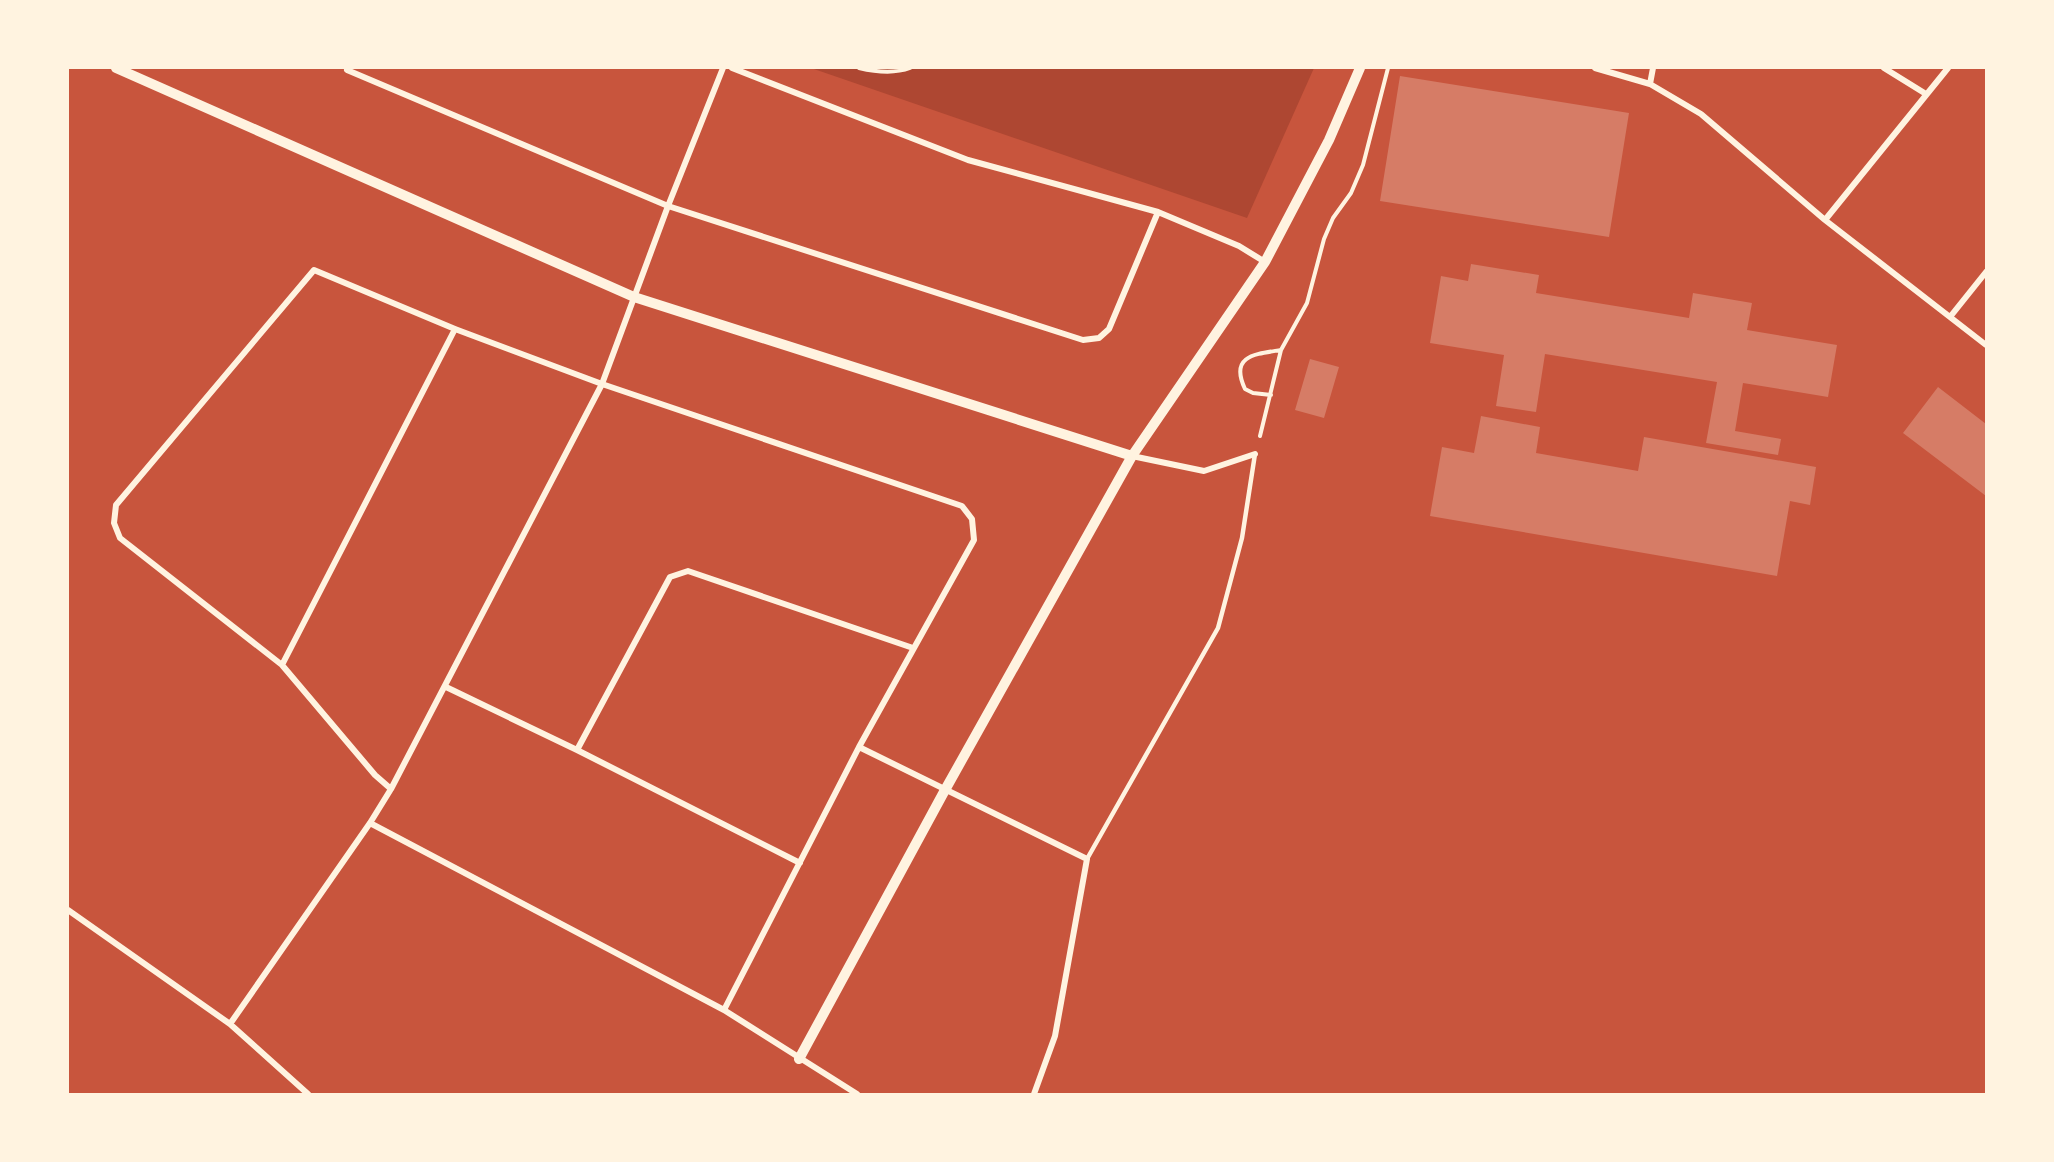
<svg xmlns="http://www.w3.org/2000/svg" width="2054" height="1162" font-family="'PT Sans Narrow',sans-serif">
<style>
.green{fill:#ae4732}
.building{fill:#d67c66}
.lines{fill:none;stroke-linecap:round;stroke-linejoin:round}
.path{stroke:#fff3e0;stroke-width:4}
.service{stroke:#fff3e0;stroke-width:4.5}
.minor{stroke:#fff3e0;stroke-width:6}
.tertiary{stroke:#fff3e0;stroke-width:10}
</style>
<rect width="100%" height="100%" fill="#c8553d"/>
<path class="green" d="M811 68H1314L1247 218Z"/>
<path class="building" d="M1400 76 1629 113 1609 237 1380 201Z
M1471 264 1539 275 1536 293 1689 318 1693 293 1752 303 1747 330 1837 345 1828 397 1743 383 1735 431 1781 439 1778 455 1706 443 1717 382 1545 354 1536 412 1496 406 1504 355 1430 343 1441 276 1468 281Z
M1310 359 1339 367 1324 418 1295 410Z
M1938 387 1986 424V496L1903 433Z
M1481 416 1540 427 1536 453 1638 471 1644 437 1816 467 1810 505 1790 501 1777 576 1430 516 1442 447 1474 453Z"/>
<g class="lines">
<path class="path" d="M859 68C876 72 894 74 910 68
M1271 395 1253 393 1245 389C1229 355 1256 354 1281 350
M1260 436 1281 350 1307 303 1324 239 1333 218 1351 193 1363 165 1388 68"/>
<path class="service" d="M1087 859 1218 628 1242 538 1255 454"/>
<path class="minor" d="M349 68 347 70 668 206 1083 340 1099 338 1109 329 1158 212
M732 68 968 160 1158 212 1239 246 1265 262
M1595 68 1650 84 1701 114 1825 220 1986 345
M1884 68 1926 94
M1650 84 1653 68
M1825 220 1948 68
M1950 317 1986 272
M1132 456 1204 471 1255 454
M282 665 455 329
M446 687 577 750 800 863
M859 747 1087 859 1055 1036 1034 1094
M577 750 670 577 688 571 913 648
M391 789 375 775 282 665 120 538 114 523 116 505 314 270 455 329 602 384 962 506 972 519 974 540 859 747 724 1010
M370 823 724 1010 857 1094
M68 910 230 1024 308 1094
M230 1024 370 823 391 789 602 384 668 206 723 68"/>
<path class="tertiary" d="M116 68 634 297 1132 456
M799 1059 945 790 1132 456 1265 262 1329 140 1360 68"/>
</g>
<rect width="2054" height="1162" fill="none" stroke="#fff3e0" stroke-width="138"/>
</svg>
